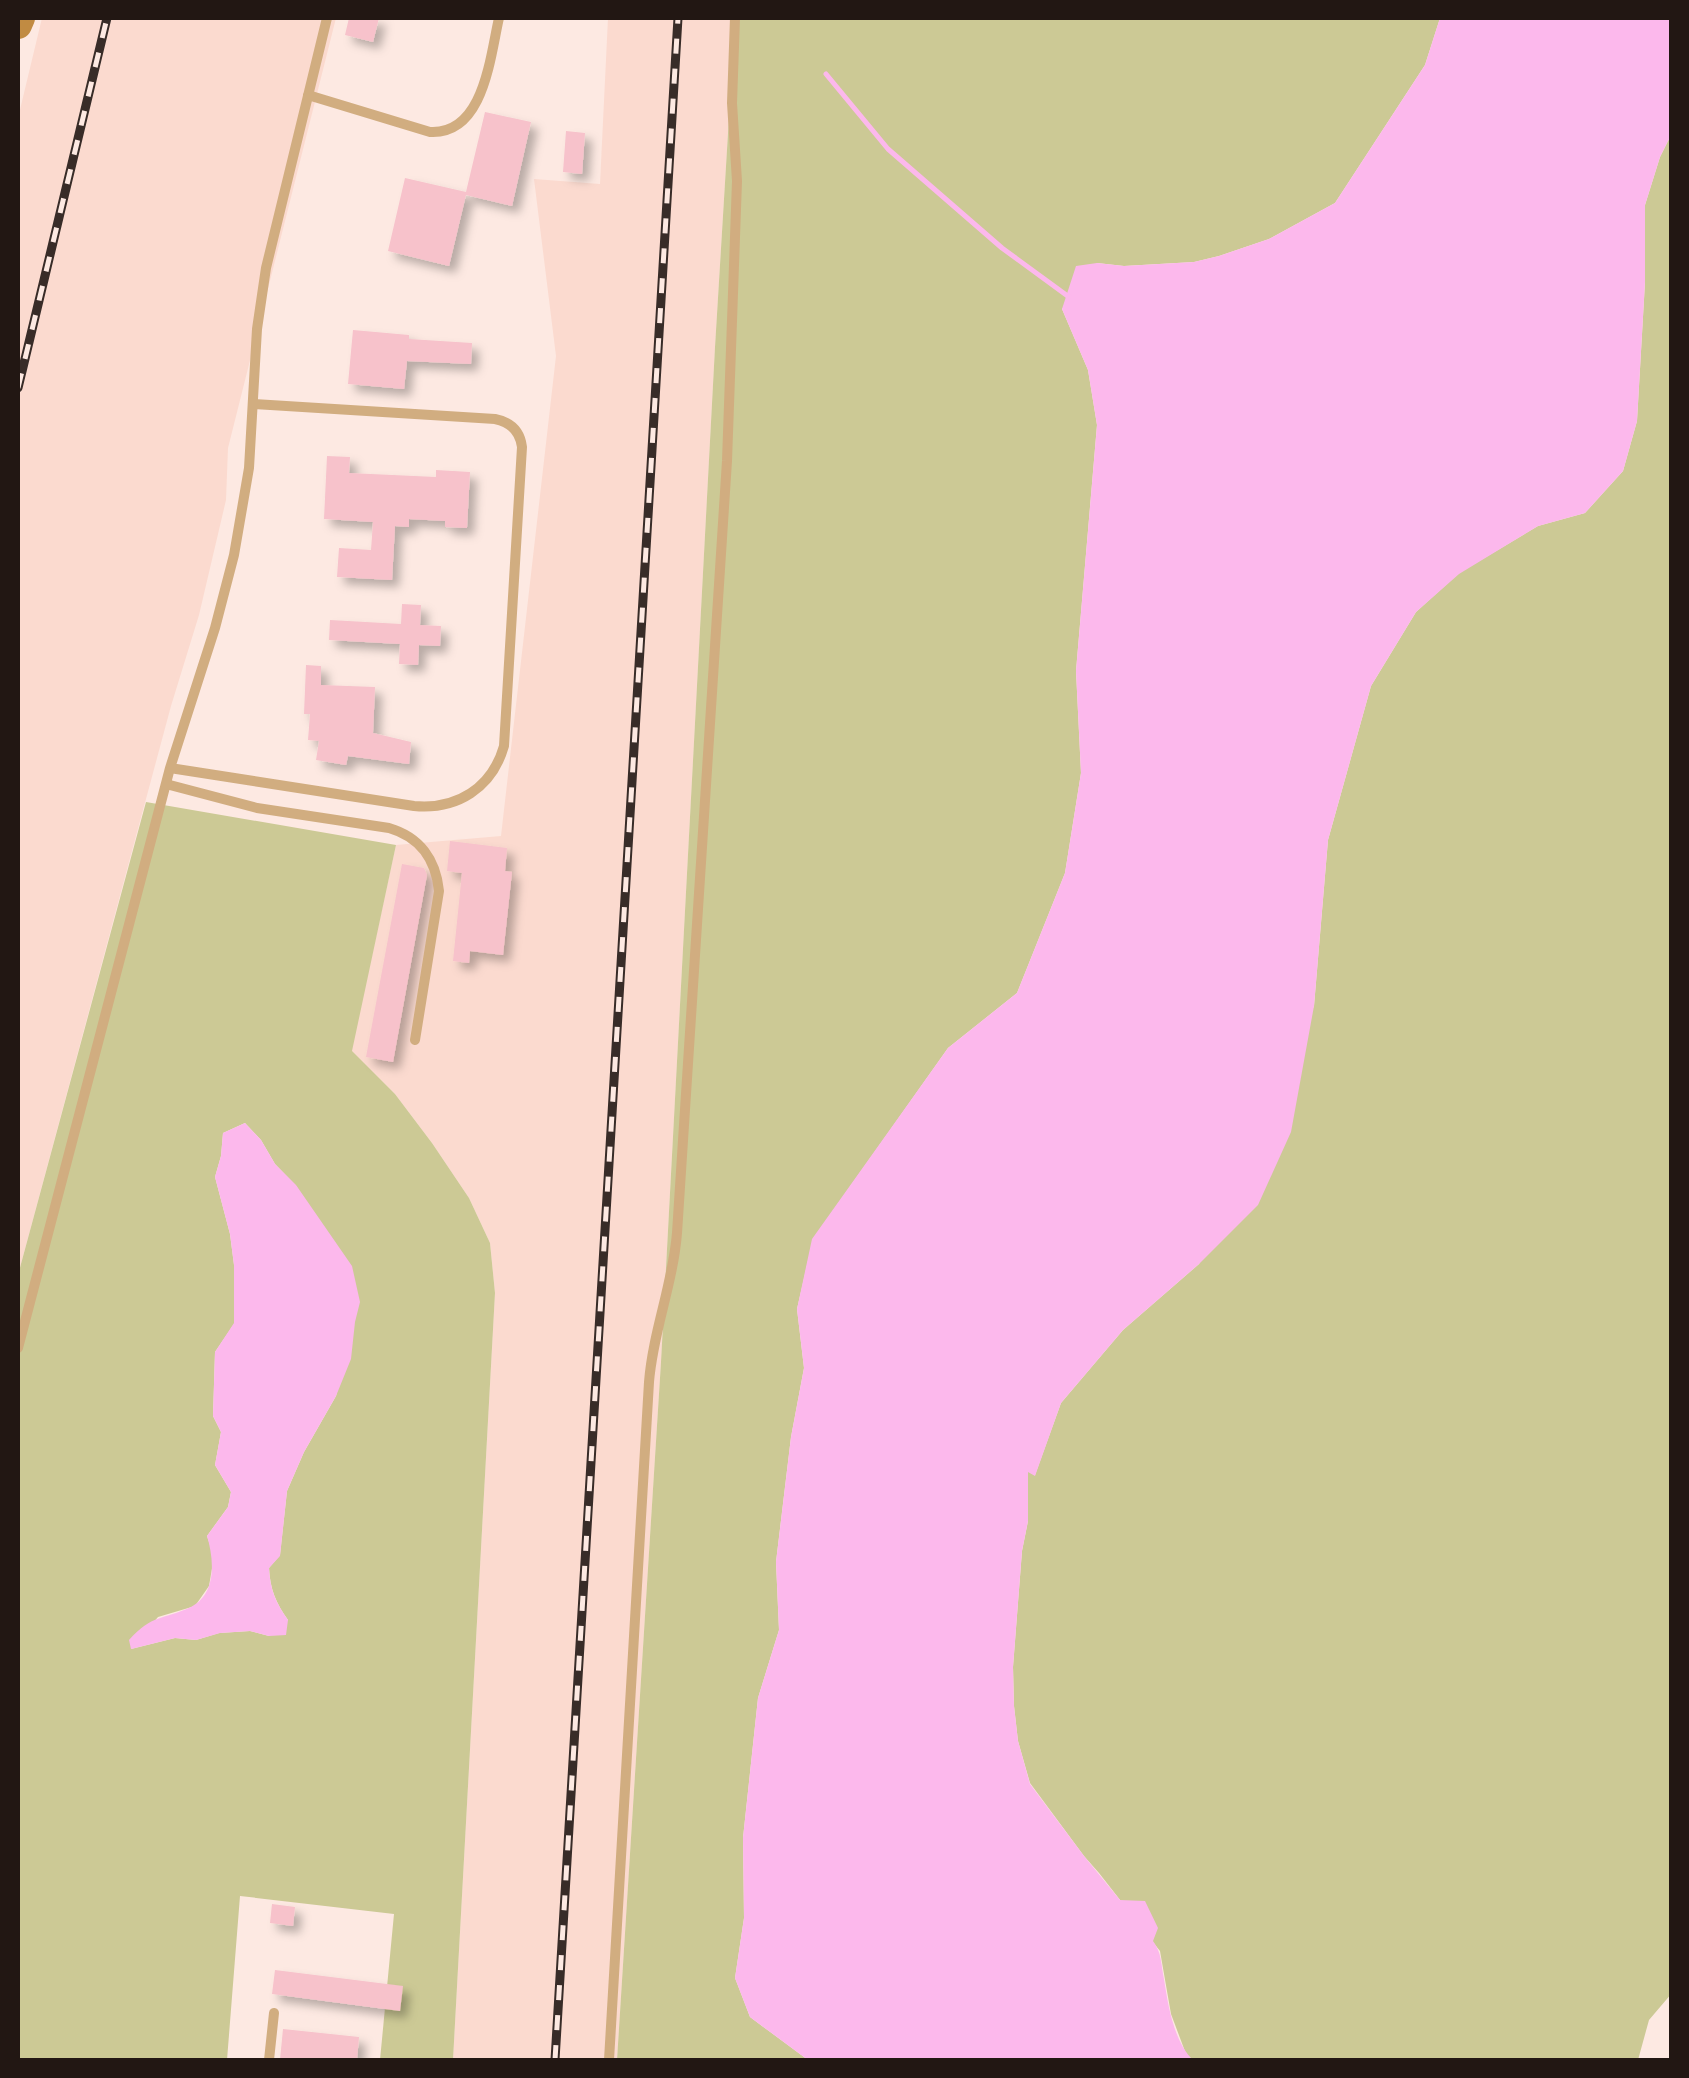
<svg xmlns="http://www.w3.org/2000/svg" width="1689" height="2078" font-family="'Sofia Sans Condensed',sans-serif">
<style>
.built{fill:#fbdacf}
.green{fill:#ccc995;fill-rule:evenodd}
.water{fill:#fcb8ec}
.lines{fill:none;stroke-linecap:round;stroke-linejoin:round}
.stream{stroke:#fcb8ec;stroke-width:5}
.building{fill:#f7c2cb;filter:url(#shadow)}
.lane{stroke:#d1ad80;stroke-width:10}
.secondary{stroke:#c18b42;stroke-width:28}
.rail-casing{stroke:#382c28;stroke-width:9}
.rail{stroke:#fde9e2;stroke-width:5;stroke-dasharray:15;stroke-linecap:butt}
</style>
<defs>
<filter id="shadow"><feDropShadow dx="7" dy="7" stdDeviation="5" flood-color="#0004"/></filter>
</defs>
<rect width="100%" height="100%" fill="#fde9e2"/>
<path class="built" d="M42 18H336L228 448 226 500 199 615 171 706 18 1275V118Z
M608 18H735L715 347 661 1362 617 2060H453L495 1293 490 1243 469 1198 432 1143 395 1094 351 1051 396 845 501 836 556 356 534 179 600 184Z"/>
<path class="green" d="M735 18H1440L1425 65 1335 203 1269 239 1219 256 1194 262 1124 266 1097 263 1062 309 1088 370 1097 425 1076 671 1081 773 1065 873 1017 993 948 1048 813 1239 797 1309 804 1368 791 1437 776 1562 779 1630 758 1698 743 1838 744 1918 735 1978 750 2017 808 2060H617L661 1362 715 347Z
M1671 135 1672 1993 1649 2020 1638 2060H1193L1186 2054 1171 2014 1160 1951 1099 1873 1084 1856 1030 1783 1018 1741 1014 1706 1013 1667 1022 1551 1028 1521V1471L1035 1475 1061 1403 1123 1330 1199 1264 1314 1006 1328 840 1371 686 1416 612 1459 573 1538 526 1585 513 1623 471 1637 421 1645 282V205L1660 157Z
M146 802 396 845 352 1051 395 1094 432 1143 469 1198 490 1243 495 1293 453 2060H380L394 1914 240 1896 227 2060H18V1275ZM245 1123 261 1140 275 1164 296 1186 359 1302 336 1396 304 1452 287 1491 280 1555 269 1568C270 1589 276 1603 288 1620L269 1636 250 1631 219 1633 196 1640 175 1638 131 1649 158 1617 195 1606 209 1586 214 1557 207 1536 228 1507 231 1492 215 1465 221 1432 213 1416 215 1352 234 1324V1265L230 1234 215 1177 221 1156 223 1133Z"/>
<path class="water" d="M1440 18H1671V135L1660 157 1645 205V282L1637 421 1623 471 1585 513 1538 526 1459 574 1416 612 1371 686 1328 840 1314 1006 1291 1132 1258 1205 1199 1264 1123 1330 1061 1403 1035 1476 1028 1472V1521L1022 1551 1013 1667 1014 1706 1018 1741 1030 1784 1084 1856 1120 1900 1145 1901 1158 1928 1153 1941C1162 1953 1161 1965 1164 1979 1168 2005 1174 2042 1193 2060H808L750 2017 735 1978 744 1918 743 1838 758 1698 779 1630 776 1562 791 1437 804 1368 797 1309 812 1239 948 1048 1017 993 1065 873 1081 773 1076 671 1097 425 1088 370 1062 309 1076 266 1097 263 1124 266 1194 262 1219 256 1269 239 1335 203 1425 65Z
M245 1123 261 1140 275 1164 296 1185 352 1266 360 1302 355 1322 351 1359 336 1396 304 1452 287 1491 280 1556 269 1568C270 1590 276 1603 288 1620L286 1635 269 1636 250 1631 220 1633 196 1640 175 1638 131 1649 129 1640C152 1614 163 1620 191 1607 217 1594 214 1559 207 1536L228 1507 231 1492 215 1465 221 1432 213 1416 215 1352 234 1323V1265L230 1234 215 1177 221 1156 223 1133Z"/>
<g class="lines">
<path class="stream" d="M826 74 888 149 1002 248 1069 297"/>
</g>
<path class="building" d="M349 18H379L373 42 345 35Z
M485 112 531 122 512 206 466 195 449 266 388 251 405 178 466 192Z
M566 131 585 133 582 174 563 172Z
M353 330 409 335V339L472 343 471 364 407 361 404 389 348 384Z
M327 456 350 457 349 473 436 477V470L470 472 467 528 445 527V521L409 519V527L395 526 392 580 337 577 339 548 371 550 373 522 324 519Z
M402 604 421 605 420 625 441 626 440 646 419 645 418 665 399 664 400 644 329 640 330 620 401 624Z
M306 665 321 666V685L375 687 373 733 411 742 409 764 348 756 346 765 316 760 319 741 308 740 310 714H304Z
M450 841 507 848 505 871 512 872 503 955 470 951 469 963 453 961 462 873 447 871Z
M402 864 424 868 427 875 393 1062 366 1057Z
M272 1904 295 1907 293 1926 270 1923Z
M275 1970 403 1986 400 2011 272 1994Z
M283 2029 359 2037 357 2060H280Z"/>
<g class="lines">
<path class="lane" d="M308 95 430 132C484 135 490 57 499 18
M170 768 414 806C457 810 492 788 504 746L522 447C520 431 510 422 495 419L254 404
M166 784 257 808 389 828C420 837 436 860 439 891L415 1040
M18 1348 170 768 215 628 234 555 249 468 257 329 266 268 327 18
M269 2060 274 2013
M609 2060 649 1382C653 1331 673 1284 677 1233L727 461 737 181 732 103 735 18"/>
<path class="secondary" d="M18 25 21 18"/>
<defs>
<path id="rail" d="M18 388 107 18
M555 2060 678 18"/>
</defs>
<use href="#rail" class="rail-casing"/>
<use href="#rail" class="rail"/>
</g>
<rect width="1689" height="2078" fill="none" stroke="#221713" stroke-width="40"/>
</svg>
